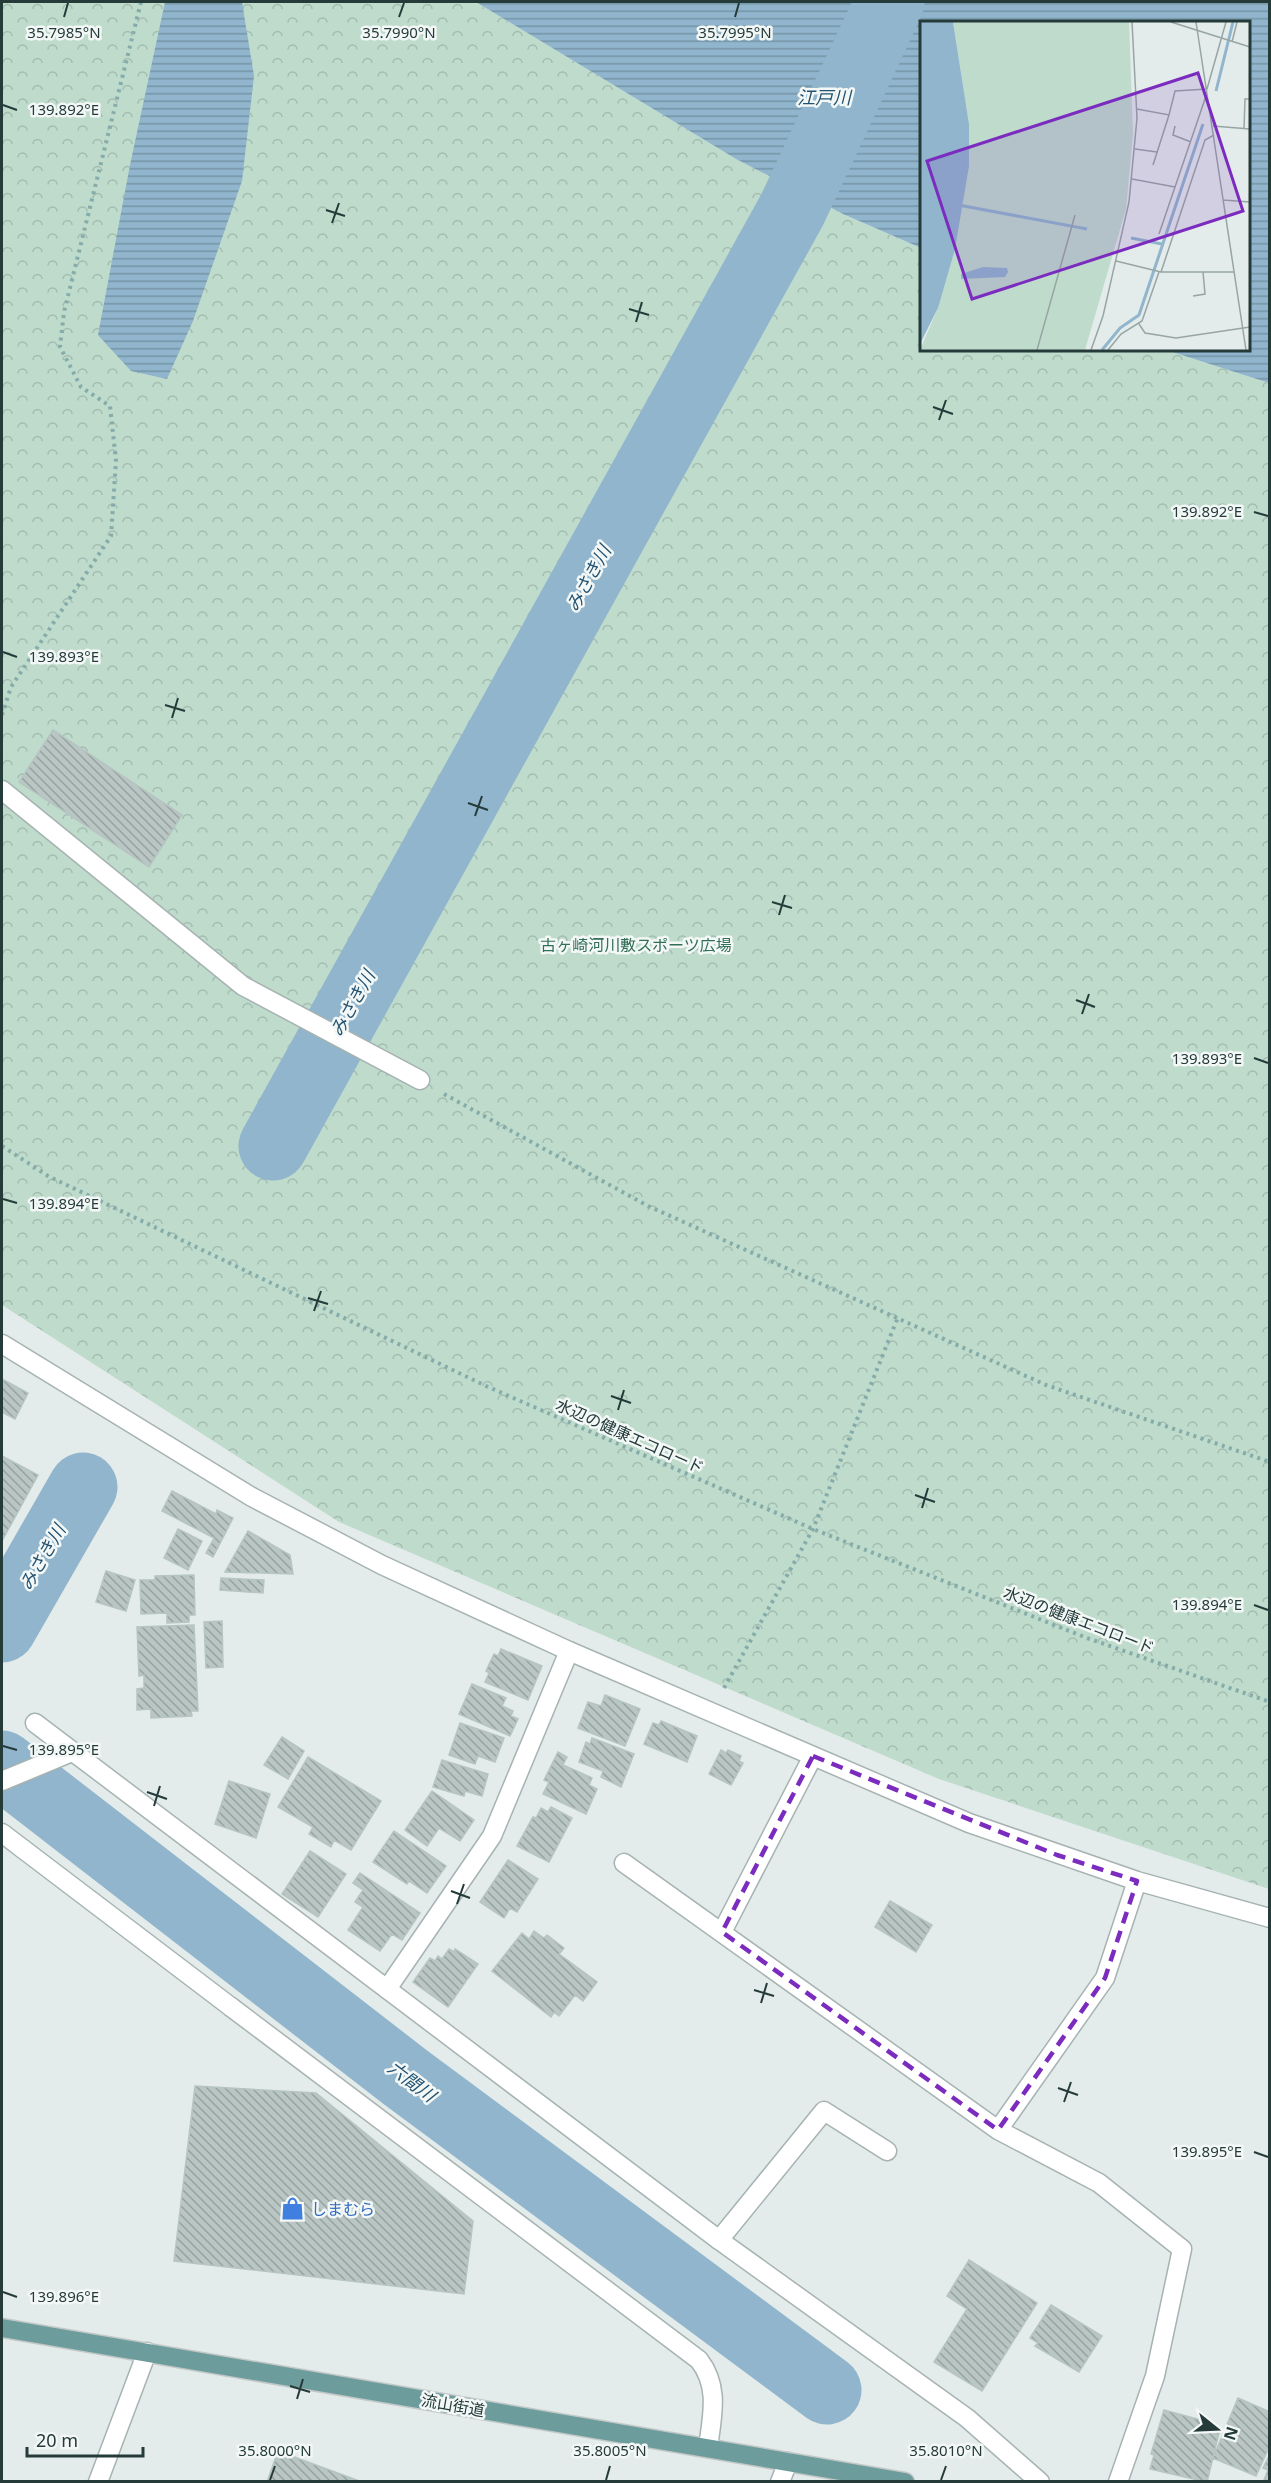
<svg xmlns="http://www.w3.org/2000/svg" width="1271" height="2483" font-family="'Noto Sans','Noto Sans JP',sans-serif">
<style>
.park{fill:url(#park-crowns)}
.water{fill:url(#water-rules)}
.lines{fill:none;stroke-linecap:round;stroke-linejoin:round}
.river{stroke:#90b5cc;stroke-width:69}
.building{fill:url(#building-back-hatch);stroke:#b6c5c2;stroke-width:1.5}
.service-casing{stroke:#a6b3b2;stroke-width:21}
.minor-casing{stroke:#a6b3b2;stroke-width:21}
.tertiary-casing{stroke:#a6b3b2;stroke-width:21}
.primary-casing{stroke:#c2c8c8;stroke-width:21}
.path{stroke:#86aca9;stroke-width:4;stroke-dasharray:3 4.5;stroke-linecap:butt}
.service{stroke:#fff;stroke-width:18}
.minor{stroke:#fff;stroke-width:18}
.tertiary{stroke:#fff;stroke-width:18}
.primary{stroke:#6c9d9c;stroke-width:18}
.marked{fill:none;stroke:#7b2cbf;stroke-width:4.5;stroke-dasharray:12 8;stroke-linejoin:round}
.ticks{fill:none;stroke:#243b3a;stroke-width:2}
.labels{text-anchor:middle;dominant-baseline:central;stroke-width:5;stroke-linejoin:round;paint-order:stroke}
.park-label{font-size:16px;fill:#326f58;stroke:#f3f8f7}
.street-label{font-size:16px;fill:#243b3a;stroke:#f3f8f7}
.shop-label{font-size:16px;fill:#366cbe;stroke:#f3f8f7;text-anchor:start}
.water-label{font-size:18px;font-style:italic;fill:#245372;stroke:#f3f8f7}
.inset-river{fill:none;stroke:#90b5cc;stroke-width:3}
.inset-road{fill:none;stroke:#97a5a4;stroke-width:1.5}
.view{fill:#7b2cbf;fill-opacity:0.15;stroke:#7b2cbf;stroke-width:3}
.inset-edge{fill:none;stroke:#243b3a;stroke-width:3}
.ticks-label{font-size:15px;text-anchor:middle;fill:#243b3a;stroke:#f3f8f7;stroke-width:5;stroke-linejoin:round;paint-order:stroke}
</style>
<defs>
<pattern id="park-crowns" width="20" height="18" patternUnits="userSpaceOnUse" patternTransform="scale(1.5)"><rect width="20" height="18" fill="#bedbcc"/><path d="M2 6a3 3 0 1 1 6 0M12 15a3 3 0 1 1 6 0" fill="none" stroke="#a3bdb0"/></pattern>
<pattern id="water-rules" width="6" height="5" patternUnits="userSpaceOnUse" patternTransform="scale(1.5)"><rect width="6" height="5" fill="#90b5cc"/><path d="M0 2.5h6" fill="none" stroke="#7594a7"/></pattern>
<pattern id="building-back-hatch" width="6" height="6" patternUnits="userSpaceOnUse" patternTransform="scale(1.5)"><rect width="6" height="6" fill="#b9c6c3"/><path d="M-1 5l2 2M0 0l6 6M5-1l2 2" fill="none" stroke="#96a29f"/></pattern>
</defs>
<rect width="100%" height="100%" fill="#e3ecea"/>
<path class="park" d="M2 2H476L736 159 843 214 921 248 922 350H1166L1269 383V1889L939 1779 339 1522 2 1305Z"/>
<path class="water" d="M165 2H242L254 76 242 181 193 321 167 379 131 371 98 335 130 165Z
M476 2H1269V383L1166 350H1248V22H922L921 248 843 214 736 159Z"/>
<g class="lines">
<path class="river" d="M273 1146 792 210 890 2
M2 1628 83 1487
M2 1765 405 2077 827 2390"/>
</g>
<path class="building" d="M53 730 182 815 149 867 19 782Z
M2 1379 28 1393 15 1419 2 1412Z
M2 1456 38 1475 2 1541Z
M172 1491 216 1514 217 1510 233 1518 213 1557 206 1553 214 1538 162 1511Z
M178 1529 202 1541 188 1570 164 1558Z
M248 1531 290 1555 293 1574 225 1572Z
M106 1571 135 1580 126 1611 96 1602Z
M194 1575 195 1615H189V1622L167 1623V1613L141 1614 140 1580H155V1576Z
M221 1578 264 1580 263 1593 220 1590Z
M222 1621 223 1667 206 1668 204 1622Z
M194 1625 198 1711H191L192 1716 151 1718V1709L137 1710V1689L144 1688V1675L139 1676 137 1627Z
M501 1649 542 1666 528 1700 485 1682 489 1673 486 1671 494 1654 498 1656Z
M472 1684 506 1698 502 1706 513 1711 511 1716 518 1719 510 1736 459 1714Z
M605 1695 640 1709 625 1746 578 1728 588 1702 601 1706Z
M661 1721 697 1736 687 1762 644 1744 653 1723 659 1725Z
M460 1723 504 1738 495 1762 478 1756 475 1764 449 1755Z
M282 1737 304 1751 288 1779 264 1765Z
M592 1738 634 1754 621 1787 601 1777 603 1771 579 1762 586 1742 590 1744Z
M721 1750 726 1753 728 1750 741 1756 739 1761 743 1763 731 1785 709 1774Z
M558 1752 567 1757 563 1765 592 1778 589 1785 597 1789 586 1814 543 1794 549 1782 544 1780Z
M308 1757 381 1801 351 1850 334 1840 331 1847 309 1834 313 1827 278 1807Z
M442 1760 488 1774 482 1796 465 1791 464 1796 433 1787Z
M229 1781 270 1794 256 1838 215 1824Z
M432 1791 474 1820 460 1841 439 1828 427 1846 405 1830Z
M551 1807 572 1818 549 1862 517 1846 533 1817 536 1818 541 1808 548 1812Z
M394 1831 446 1866 427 1893 409 1881 407 1884 373 1862Z
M310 1851 346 1874 318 1917 282 1894Z
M508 1860 538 1879 517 1912 510 1908 504 1918 480 1902Z
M360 1873 420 1913 402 1940 392 1934 380 1951 348 1930 363 1907 355 1902 363 1890 353 1883Z
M890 1901 932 1925 916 1952 875 1927Z
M534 1931 544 1938 547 1935 564 1948 559 1954 597 1982 583 2001 575 1995 559 2016 554 2012 551 2017 492 1971 522 1933 529 1939Z
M449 1949 454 1952 455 1949 478 1964 448 2007 413 1982 430 1958 435 1961 438 1956 442 1959Z
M195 2086 316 2093 473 2221 464 2294 174 2261Z
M969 2260 1037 2303 982 2391 934 2362 967 2309 947 2296Z
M1051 2305 1102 2336 1079 2372 1035 2346 1038 2343 1030 2338Z
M1238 2398 1270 2412V2445L1256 2476 1213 2458Z
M1164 2410 1212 2423 1211 2426 1220 2429 1207 2482 1150 2469 1154 2455 1151 2454Z
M278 2451 362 2482H267Z
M1270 2454V2482H1268L1264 2480 1268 2470 1263 2468Z"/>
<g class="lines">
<defs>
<path id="service" d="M2 790 243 986 420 1080
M23 1849 231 2007
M387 1989 492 1836 569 1651
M719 2240 824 2111 887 2151"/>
<path id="minor" d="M2 1344 252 1497 382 1565 569 1651 969 1823 1137 1881 1270 1918
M35 1723 719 2240 967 2418 1040 2482
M2 1781 72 1752
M2 1833 23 1849
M624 1863 998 2130
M722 1932 813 1756
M231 2007 699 2360C720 2387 712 2416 708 2448
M98 2482 147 2352
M1118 2482 1155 2376 1182 2249 1099 2183 998 2130 1105 1978 1137 1881"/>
<path id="tertiary" d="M780 2482 788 2462"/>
<path id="primary" d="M2 2328 905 2482"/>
</defs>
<use href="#service" class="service-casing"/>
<use href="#minor" class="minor-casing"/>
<use href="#tertiary" class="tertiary-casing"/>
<use href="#primary" class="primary-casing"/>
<path class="path" d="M2 715 11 687 111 536 116 461 110 406 81 387 60 347 64 312 141 2
M444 1094 648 1206 1046 1385 1270 1462
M2 1146 48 1176 486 1386 813 1529 1087 1638 1270 1702
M724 1688 813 1529 898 1317"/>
<use href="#service" class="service"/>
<use href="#minor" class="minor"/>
<use href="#tertiary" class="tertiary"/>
<use href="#primary" class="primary"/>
</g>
<path class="marked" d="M813 1756 1057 1855 1137 1881 1105 1978 998 2130 722 1932Z"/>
<path class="ticks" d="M64 17 68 3M399 17 404 3M735 17 739 3M3 105 17 110M326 210 345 216M332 223 339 203M629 309 649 315M636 322 642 302M933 407 953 414M939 420 946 400M1254 512 1268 516M3 652 17 657M165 705 185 711M172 718 178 698M468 803 488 810M475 816 482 796M772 902 792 908M779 915 785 895M1076 1000 1095 1007M1082 1014 1089 994M1254 1058 1268 1063M3 1199 17 1203M308 1298 328 1304M314 1311 321 1291M611 1396 631 1403M618 1410 624 1390M915 1495 935 1502M922 1508 928 1488M1254 1605 1268 1610M3 1746 17 1750M147 1792 167 1799M154 1806 160 1786M451 1891 470 1898M457 1904 464 1884M754 1990 774 1996M761 2003 767 1983M1058 2088 1078 2095M1064 2102 1071 2082M1254 2152 1268 2157M3 2292 17 2297M290 2386 310 2392M297 2399 303 2379M270 2480 275 2466M606 2480 610 2466M941 2480 946 2466"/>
<defs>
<symbol id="shop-bare" viewBox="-9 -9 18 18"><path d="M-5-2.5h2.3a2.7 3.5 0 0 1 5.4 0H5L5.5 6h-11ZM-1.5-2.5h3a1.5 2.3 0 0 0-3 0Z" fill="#3f7fe0" stroke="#f3f8f7" stroke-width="2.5" paint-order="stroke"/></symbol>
</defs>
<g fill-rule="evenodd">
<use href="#shop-bare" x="276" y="2192" width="33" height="33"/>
</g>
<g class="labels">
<g class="park-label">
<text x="636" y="945">古ヶ崎河川敷スポーツ広場</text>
</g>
<g class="street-label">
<text transform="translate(630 1436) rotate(24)">水辺の健康エコロード</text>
<text transform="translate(1079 1620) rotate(21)">水辺の健康エコロード</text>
<text transform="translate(453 2405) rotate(10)">流山街道</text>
</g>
<g class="shop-label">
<text x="311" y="2209">しまむら</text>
</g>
<g class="water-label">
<text x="824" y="97">江戸川</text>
<text transform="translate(588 578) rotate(-61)">みさき川</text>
<text transform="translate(352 1003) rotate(-61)">みさき川</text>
<text transform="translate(42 1557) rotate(-60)">みさき川</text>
<text transform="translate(412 2081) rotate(37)">六間川</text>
</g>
</g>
<g transform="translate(920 21)">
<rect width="330" height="330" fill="#e3ecea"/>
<path d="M33 1H209L213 113 206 188 165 329H0L18 287 49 103Z" fill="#bedbcc"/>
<path d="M0 1H33L49 103V145L35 228 18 287 0 323ZM63 246 87 247 88 251 85 256 41 258V253Z" fill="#90b5cc"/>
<path class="inset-river" d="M296 70 313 1M33 183 167 208M211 217 242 223M182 329 200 307 219 294 283 103"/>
<path class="inset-road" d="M251 1 330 26M276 1 326 329M312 21 317 1M217 88 249 94 255 70 287 68 306 1M255 105 253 114 271 121M293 105 330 108M324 108 325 78H330M215 128 237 131M233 144 249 94M212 158 255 166M303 179 330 181M239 213 286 75M196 240 241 251H314M241 251 285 119 294 114M273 275 285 273 283 251M219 303 225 312 256 317 330 306M117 329 155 194M171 329 183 295 209 181 217 97 212 1M188 329 201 313 222 300 239 251"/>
<path class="view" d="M278 52 323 190 52 278 7 140Z"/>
<rect width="330" height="330" class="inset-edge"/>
</g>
<g class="ticks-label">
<text x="64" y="38">35.7985°N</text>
<text x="399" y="38">35.7990°N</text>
<text x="735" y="38">35.7995°N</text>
<text x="64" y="115">139.892°E</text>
<text x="1207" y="517">139.892°E</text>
<text x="64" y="662">139.893°E</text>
<text x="1207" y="1064">139.893°E</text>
<text x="64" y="1209">139.894°E</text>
<text x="1207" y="1610">139.894°E</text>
<text x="64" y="1755">139.895°E</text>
<text x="1207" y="2157">139.895°E</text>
<text x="64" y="2302">139.896°E</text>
<text x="275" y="2456">35.8000°N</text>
<text x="610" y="2456">35.8005°N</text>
<text x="946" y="2456">35.8010°N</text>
</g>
<rect width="1271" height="2483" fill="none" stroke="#243b3a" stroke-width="6"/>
<g transform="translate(1217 2429) rotate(108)" stroke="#f3f8f7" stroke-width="4.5" paint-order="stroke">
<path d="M0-4.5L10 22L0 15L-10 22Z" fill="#243b3a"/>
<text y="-9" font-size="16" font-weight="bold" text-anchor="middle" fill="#243b3a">N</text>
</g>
<path d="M27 2447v9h116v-9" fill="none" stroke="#243b3a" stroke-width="3"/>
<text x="36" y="2447" font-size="18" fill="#243b3a" stroke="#f3f8f7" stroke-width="4.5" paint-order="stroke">20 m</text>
</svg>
